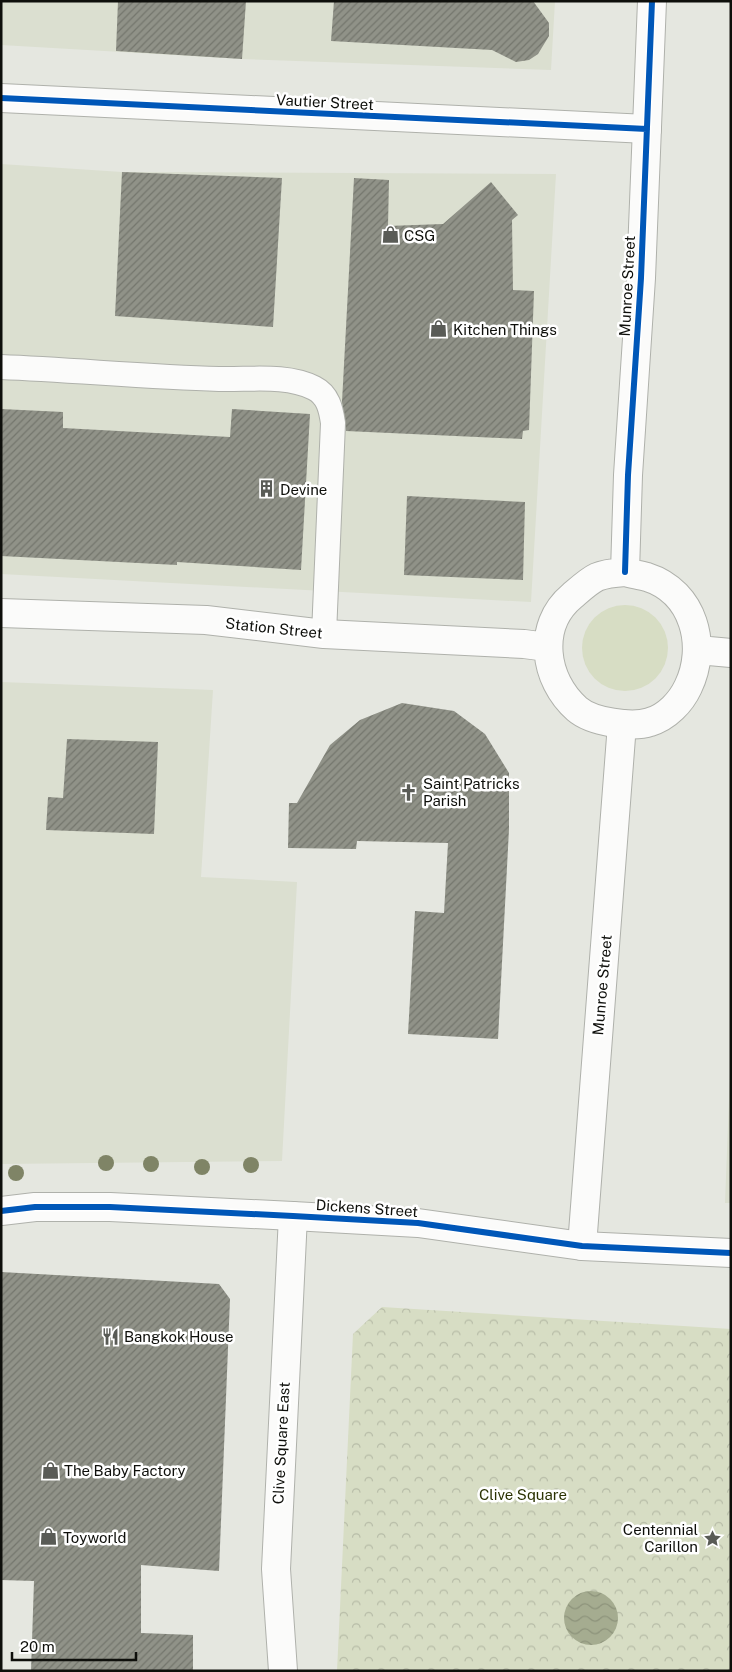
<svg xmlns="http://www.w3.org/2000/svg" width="732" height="1672" font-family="'Public Sans',sans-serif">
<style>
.built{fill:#dbdfd0}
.grass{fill:#d7ddc4}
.forest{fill:url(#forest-crowns)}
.water{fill:url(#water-waves)}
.building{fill:url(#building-hatch)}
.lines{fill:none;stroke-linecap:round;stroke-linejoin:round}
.lane-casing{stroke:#afb1ab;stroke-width:26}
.street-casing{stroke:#afb1ab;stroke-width:30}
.secondary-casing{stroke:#afb1ab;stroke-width:30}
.lane{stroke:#fbfbfa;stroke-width:24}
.street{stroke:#fbfbfa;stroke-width:28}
.secondary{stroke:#fbfbfa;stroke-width:28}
.cycleway-casing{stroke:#fff;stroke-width:9}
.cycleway{stroke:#0057b8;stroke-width:6}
.tree{fill:#7f8466}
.labels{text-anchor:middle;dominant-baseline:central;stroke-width:5;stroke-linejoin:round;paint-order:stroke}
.street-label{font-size:15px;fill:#0e0f0b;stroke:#fff}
.poi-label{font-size:15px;fill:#0e0f0b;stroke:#fff;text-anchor:start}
.park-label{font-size:15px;fill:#2b3303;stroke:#fff}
</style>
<defs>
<pattern id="forest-crowns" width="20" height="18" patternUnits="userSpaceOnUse" patternTransform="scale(1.25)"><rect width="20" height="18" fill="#d7ddc4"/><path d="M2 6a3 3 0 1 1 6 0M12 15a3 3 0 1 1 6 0" fill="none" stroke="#b7bca7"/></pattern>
<pattern id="water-waves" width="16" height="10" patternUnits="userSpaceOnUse" patternTransform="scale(1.25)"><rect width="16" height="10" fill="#a5ac90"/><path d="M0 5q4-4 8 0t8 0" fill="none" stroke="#8d937b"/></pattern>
<pattern id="building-hatch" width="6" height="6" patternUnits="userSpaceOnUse" patternTransform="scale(1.25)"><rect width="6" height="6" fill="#909288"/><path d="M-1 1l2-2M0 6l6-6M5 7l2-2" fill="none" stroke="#74766d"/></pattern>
</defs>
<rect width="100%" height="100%" fill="#e5e7e0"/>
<path class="built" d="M1 1H555L551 70 242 59 1 45Z
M1 164 122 172 556 174 531 602 1 574Z
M1 682 213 690 201 877 297 882 282 1161 1 1164Z
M731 1047V1203H725Z"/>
<path class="grass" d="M582 648a43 43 0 1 1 86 0a43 43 0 1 1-86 0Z"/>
<path class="forest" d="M382 1307 731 1329V1671H337L353 1334Z"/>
<path class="water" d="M564 1618a27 27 0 1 1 54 0a27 27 0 1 1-54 0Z"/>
<path class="building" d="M118 1H246L242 59 116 51Z
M334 1H533L549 23V36L538 54 529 60 516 62 492 50 331 41Z
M122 172 282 178 273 327 115 316Z
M354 178 389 180 388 226 443 224 491 182 518 215 512 220 513 290 534 291 529 430 523 431 522 439 346 431 342 402Z
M1 409 63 412V428L230 437 232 409 310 414 301 570 177 562V565L1 556Z
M407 496 525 502 523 580 404 575Z
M402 703 454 711 485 734 509 773V829L498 1039 408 1034 415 911 444 913 448 843 357 841 356 849 288 848 289 803H297L330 745 360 720Z
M67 739 158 742 154 834 46 830 48 797 63 798Z
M1 1272 219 1284 230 1299 219 1571 141 1565V1633L193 1635V1671H31L34 1581 1 1580Z"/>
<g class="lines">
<defs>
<path id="lane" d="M1 367C74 370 147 377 219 379 249 380 286 374 314 388 328 395 331 409 333 423L324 634"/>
<path id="street" d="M1 98 647 129
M582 1246 622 724
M283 1671 276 1569 293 1216"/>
<path id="secondary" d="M625 572 628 475 641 278 652 1
M625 572C632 574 640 575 647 577 694 592 708 646 688 687 681 702 667 717 650 722 632 728 592 722 577 709 544 680 536 626 572 596 594 577 596 574 625 572Z
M1 613 206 620 324 634 524 644 547 647
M698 650 731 653
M1 1211 35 1207H110L293 1216 418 1223 582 1246 731 1253"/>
</defs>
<use href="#lane" class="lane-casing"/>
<use href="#street" class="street-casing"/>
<use href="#secondary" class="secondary-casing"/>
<use href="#lane" class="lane"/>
<use href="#street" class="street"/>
<use href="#secondary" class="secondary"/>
<defs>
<path id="cycleway" d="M1 98 647 129
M625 572 628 475 641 278 652 1
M1 1211 35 1207H110L293 1216 418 1223 582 1246 731 1253"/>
</defs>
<use href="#cycleway" class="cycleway-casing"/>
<use href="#cycleway" class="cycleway"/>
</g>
<g class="tree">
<circle cx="106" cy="1163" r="8"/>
<circle cx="151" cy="1164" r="8"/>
<circle cx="251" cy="1165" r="8"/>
<circle cx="202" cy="1167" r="8"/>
<circle cx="16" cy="1173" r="8"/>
</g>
<defs>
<symbol id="shop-bare" viewBox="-9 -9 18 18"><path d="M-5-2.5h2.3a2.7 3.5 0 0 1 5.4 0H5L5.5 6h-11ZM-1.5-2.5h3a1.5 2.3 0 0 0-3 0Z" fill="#595b56" stroke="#fff" stroke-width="2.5" paint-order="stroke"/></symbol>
<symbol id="building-bare" viewBox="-9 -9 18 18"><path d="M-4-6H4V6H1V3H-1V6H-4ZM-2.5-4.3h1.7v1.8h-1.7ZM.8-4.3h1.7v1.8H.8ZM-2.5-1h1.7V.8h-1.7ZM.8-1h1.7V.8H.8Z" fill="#595b56" stroke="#fff" stroke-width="2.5" paint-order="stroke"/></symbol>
<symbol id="church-bare" viewBox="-9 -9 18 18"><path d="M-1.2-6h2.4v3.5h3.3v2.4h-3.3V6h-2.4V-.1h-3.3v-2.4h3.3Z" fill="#595b56" stroke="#fff" stroke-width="2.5" paint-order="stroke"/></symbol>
<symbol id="restaurant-bare" viewBox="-9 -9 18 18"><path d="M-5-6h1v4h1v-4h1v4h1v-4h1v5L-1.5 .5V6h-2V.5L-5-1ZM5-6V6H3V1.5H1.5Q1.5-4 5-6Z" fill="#595b56" stroke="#fff" stroke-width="2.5" paint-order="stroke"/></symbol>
<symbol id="sight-bare" viewBox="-9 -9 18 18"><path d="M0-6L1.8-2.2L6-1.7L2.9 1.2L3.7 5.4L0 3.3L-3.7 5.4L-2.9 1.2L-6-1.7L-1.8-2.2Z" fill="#595b56" stroke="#fff" stroke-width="2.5" paint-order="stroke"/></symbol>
</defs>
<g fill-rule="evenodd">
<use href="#shop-bare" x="378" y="222" width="25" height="25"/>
<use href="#shop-bare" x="426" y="316" width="25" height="25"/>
<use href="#building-bare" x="254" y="476" width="25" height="25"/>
<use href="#church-bare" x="396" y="780" width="25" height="25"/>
<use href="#restaurant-bare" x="98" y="1324" width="25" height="25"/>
<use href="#shop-bare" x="38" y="1458" width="25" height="25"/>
<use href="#shop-bare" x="36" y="1524" width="25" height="25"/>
<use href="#sight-bare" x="700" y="1526" width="25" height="25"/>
</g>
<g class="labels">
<g class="street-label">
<text transform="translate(325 102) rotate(3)">Vautier Street</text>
<text transform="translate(627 286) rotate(-87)">Munroe Street</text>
<text transform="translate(274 628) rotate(6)">Station Street</text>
<text transform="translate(602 985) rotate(-85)">Munroe Street</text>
<text transform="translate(367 1208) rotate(4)">Dickens Street</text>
<text transform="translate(281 1443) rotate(-87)">Clive Square East</text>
</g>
<g class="poi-label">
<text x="404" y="235">CSG</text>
<text x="453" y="329">Kitchen Things</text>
<text x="280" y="489">Devine</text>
<text x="423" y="783">Saint Patricks<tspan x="423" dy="17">Parish</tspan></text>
<text x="124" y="1336">Bangkok House</text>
<text x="64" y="1470">The Baby Factory</text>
<text x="698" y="1529" text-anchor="end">Centennial<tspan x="698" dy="17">Carillon</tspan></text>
<text x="63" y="1537">Toyworld</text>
</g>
<g class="park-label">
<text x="523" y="1494">Clive Square</text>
</g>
</g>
<rect width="732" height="1672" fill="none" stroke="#0e0f0b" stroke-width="5"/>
<path d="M12 1652v8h124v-8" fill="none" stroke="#0e0f0b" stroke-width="2.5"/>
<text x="20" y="1652" font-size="15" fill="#0e0f0b" stroke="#ffffff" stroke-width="4" paint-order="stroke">20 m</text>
</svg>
